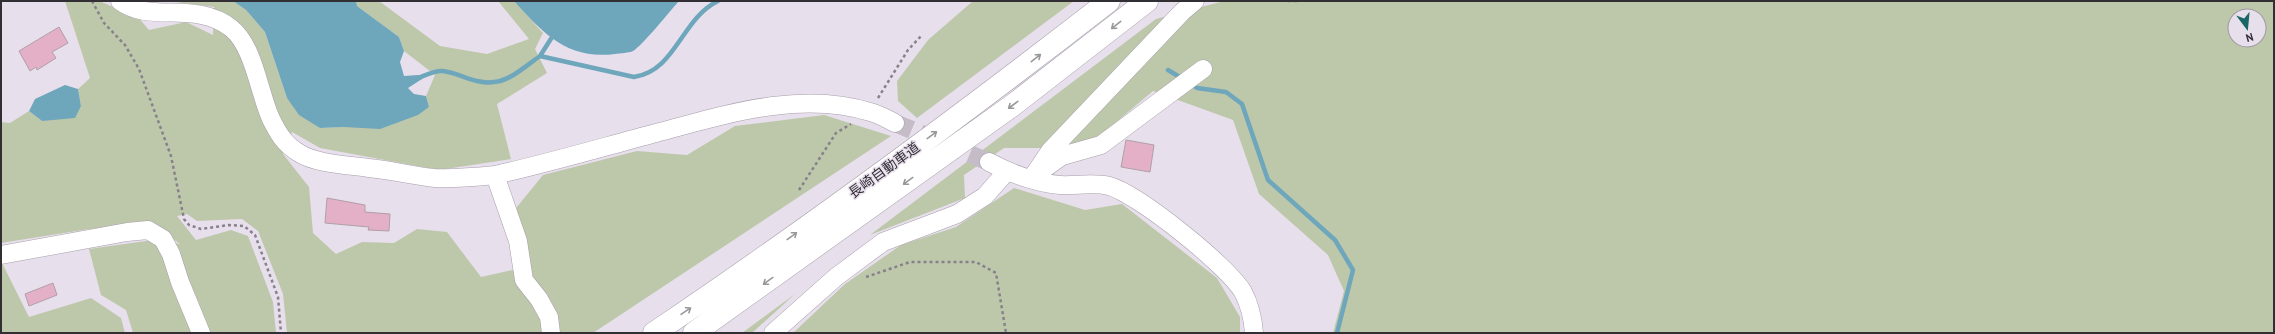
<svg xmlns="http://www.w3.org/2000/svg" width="2275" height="334" font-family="'PT Sans','Noto Sans JP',sans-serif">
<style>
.green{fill:#bdc8ab;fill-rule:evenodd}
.water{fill:#6ea6bc}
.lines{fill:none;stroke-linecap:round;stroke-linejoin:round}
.stream{stroke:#6ea6bc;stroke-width:4.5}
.building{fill:#e3b0c8;stroke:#afa0a7}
.street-tunnel{stroke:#c4bcc7;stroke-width:18;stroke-dasharray:18 9;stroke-linecap:butt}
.street-casing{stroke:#a69eaa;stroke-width:19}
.highway-casing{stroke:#a69eaa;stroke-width:23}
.path{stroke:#87818a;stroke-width:2.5;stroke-dasharray:3 3;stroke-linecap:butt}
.street{stroke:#fff;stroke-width:18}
.highway{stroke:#fff;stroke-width:22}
.oneway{stroke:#98979a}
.labels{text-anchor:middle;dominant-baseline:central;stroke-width:3;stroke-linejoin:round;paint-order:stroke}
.street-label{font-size:14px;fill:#322f34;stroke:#e8dfec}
</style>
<rect width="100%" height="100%" fill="#e8dfec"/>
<path class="green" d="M65 1H99L138 17 149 30 186 22 213 35 214 7 169 1H233L246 10 265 32 287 98 320 128 344 127 429 107 426 96 435 75 404 51 399 37 357 6 356 1H379L440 46 487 54 529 39 498 1H514L543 33 535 49 547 73 497 104 511 159 439 170 320 148 292 132 283 154 309 187 313 233 336 254 362 242 394 243 417 229 447 232 481 277 531 266 512 213 543 175 637 151 687 155 735 126 824 115 891 136 593 333H287L283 294 258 231 242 219 197 221 187 214 177 216 196 240 231 230 248 236 273 302 276 333H133L126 310 101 295 89 249 153 240 180 244 154 225 89 229 1 243V122L10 123 29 111 42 121 81 106 78 89 90 78Z
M973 1H1074L917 118 898 101 897 81 928 40Z
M1224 1H2274V333H1333L1344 291 1328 255 1259 194 1233 120 1153 91 1095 140 1040 148H1004L964 175 965 198 870 235 1156 19ZM2235 16H2259V40H2235Z
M1014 188 1085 210 1122 204 1217 278 1240 317V333H793L845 284 901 245 956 227Z
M1 261 29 317 91 298 121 318 125 333H1Z
M795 294 752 333H742Z"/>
<path class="water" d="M233 1H356L357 6 399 37 404 51 400 62 404 76 418 75 422 79 408 88 414 94 426 96 429 107 418 115 380 129 344 127 320 128 299 115 287 98 265 32 246 10Z
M514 1H679C671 10 641 47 633 51 629 53 620 53 615 54 567 60 543 33 514 1Z
M65 85 78 89 81 106 75 118 42 121 29 111 35 99Z"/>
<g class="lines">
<path class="stream" d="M540 56 554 34
M1168 70 1183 79
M416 79C424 76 434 70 443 71 460 73 476 85 494 82 510 81 527 65 540 56L634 77C676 71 681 19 718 1
M1190 83 1197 88 1226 92 1242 104 1268 180 1335 240 1353 270 1337 333"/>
</g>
<path class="building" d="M59 27 68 43 52 52 56 58 37 70 36 67 30 71 19 51Z
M1126 140 1154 145 1150 172 1121 167Z
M327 198 365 205V212L390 214 389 231 368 230 369 227 325 223Z
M53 283 57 295 29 306 25 294Z"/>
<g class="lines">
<path class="street-tunnel" d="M895 123 989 162"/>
<defs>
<path id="street" d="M120 1C150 24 195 0 231 28 254 46 259 93 271 119 278 133 284 144 299 153 316 164 349 165 369 168 391 170 413 176 435 178 455 179 475 177 495 175 549 163 603 147 656 133 724 115 800 90 870 112 879 114 887 119 895 123
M989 162C1010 173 1036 183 1060 185 1076 186 1093 182 1109 186 1138 194 1228 266 1243 292 1250 305 1253 319 1254 333
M1041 171 1062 156 1101 145 1203 69
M495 175 518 241 524 280 539 299 549 317 551 333
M1031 179 1050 151 1182 12 1195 1
M1 255 127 232 148 230 163 239 171 254 180 282 201 333
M773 333 836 277 883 242 957 214 985 196 1007 171"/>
<path id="highway" d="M654 333C810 228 961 116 1109 1
M694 333 1013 105 1147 1"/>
</defs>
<use href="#street" class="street-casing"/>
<use href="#highway" class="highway-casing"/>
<path class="path" d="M92 1 104 23 125 45 139 69 171 156 184 219 189 225 201 229 229 225 244 226 255 235 278 297 281 333
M1288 1H1300
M878 98 908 50 922 35
M799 190 836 133 851 124
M866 277 910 262H976L996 273 1006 333"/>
<use href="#street" class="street"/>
<use href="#highway" class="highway"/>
</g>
<defs><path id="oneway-shaft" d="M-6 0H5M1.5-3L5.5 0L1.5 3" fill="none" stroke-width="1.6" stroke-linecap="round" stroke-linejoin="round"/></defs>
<g class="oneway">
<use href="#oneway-shaft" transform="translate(1116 25) rotate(142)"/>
<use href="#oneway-shaft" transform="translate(1036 58) rotate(-38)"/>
<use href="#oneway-shaft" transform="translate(1013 105) rotate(143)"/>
<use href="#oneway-shaft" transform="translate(932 135) rotate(-36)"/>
<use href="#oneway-shaft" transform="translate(908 181) rotate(144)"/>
<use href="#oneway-shaft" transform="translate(792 236) rotate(-36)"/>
<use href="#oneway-shaft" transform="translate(768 281) rotate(144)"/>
<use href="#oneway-shaft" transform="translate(686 311) rotate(-34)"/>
</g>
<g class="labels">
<g class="street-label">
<text transform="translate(884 170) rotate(-36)">長崎自動車道</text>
</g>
</g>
<rect width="2275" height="334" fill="none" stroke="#322f34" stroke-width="4"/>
<g transform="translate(2247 28) rotate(164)"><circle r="19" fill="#e8dfec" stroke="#9f99a2"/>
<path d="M0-3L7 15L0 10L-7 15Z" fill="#186666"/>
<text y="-6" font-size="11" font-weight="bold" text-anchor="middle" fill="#322f34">N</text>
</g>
</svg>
